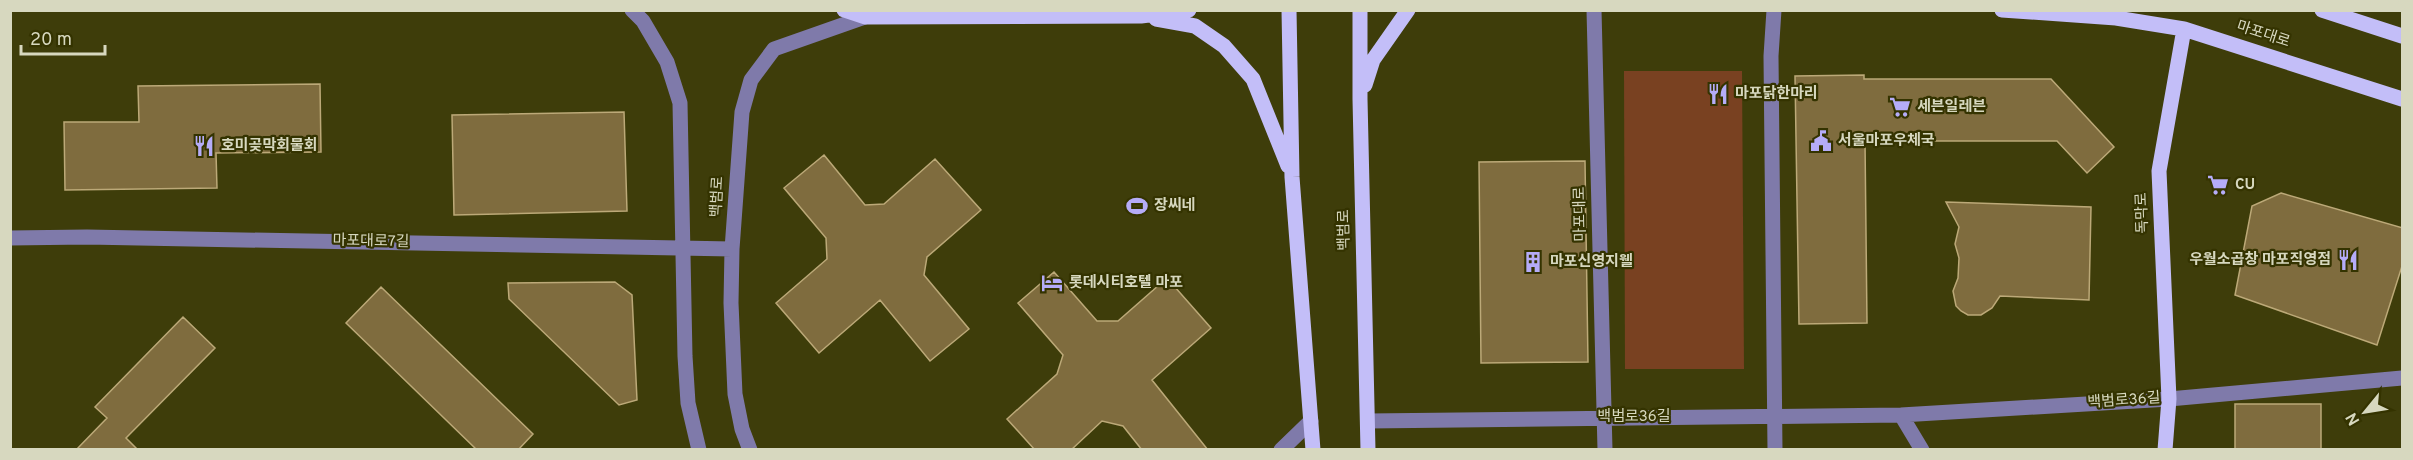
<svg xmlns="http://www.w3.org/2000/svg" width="2413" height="460" font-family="Overpass,'Noto Sans KR',sans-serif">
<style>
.green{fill:#794121}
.building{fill:#7f6c3e;stroke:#bca978;stroke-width:1.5}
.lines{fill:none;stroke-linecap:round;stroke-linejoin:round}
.minor{stroke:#7f7aaa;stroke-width:15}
.major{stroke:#c3bef8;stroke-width:15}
.labels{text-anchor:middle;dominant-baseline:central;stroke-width:4.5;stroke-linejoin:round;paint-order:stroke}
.street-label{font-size:15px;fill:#d7d8bf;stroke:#343300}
.poi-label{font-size:15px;font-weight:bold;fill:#d7d8bf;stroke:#343300;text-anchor:start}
</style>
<rect width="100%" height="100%" fill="#3e3d0a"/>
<path class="green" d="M1624 71H1742L1744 369H1625Z"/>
<path class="building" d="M1864 75V79H2051L2114 147 2087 173 2057 141H1865L1867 323 1799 324 1795 76Z
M320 84 321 152 216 153 217 188 65 190 64 122H139L138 86Z
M624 112 627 211 454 215 452 115Z
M824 155 865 205 884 204 935 159 981 210 927 257 924 275 969 329 930 361 880 300 819 353 776 303 827 259 826 238 784 188Z
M1585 161 1588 362 1481 363 1479 162Z
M2281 193 2403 228V263L2377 345 2235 295 2252 206Z
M1946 202 2091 207 2089 300 2000 296 1992 308 1981 315H1968L1961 311 1956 306 1953 291 1958 278 1959 258 1955 244 1959 227Z
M1054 272 1097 321H1118L1167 278 1211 328 1152 380 1208 450H1142L1123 426 1102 421 1071 450H1035L1007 419 1057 374 1063 355 1018 303Z
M615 282 632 295 637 400 619 405 509 299 508 283Z
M381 287 533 434 518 450H477L346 323Z
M183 317 215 348 126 438 138 450H76L107 418 95 407Z
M2235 404H2321V450H2235Z"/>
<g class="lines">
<path class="minor" d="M632 10 643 21 667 62 680 103 685 356 688 403 699 450
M1594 10 1605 450
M1774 10 1771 56 1775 450
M10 238 87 237 732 249
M1901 415 1922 450
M1368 421 1901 415 2169 399 2402 378
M750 450 742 429 735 394 731 303 732 249 742 112 751 80 774 49 865 17
M1281 450 1311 421"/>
<path class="major" d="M844 10 865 17 1141 16 1189 10
M1289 10 1292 177 1313 450
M1360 10V99L1368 450
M2002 10 2116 18 2184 29 2402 99
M2322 10 2402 36
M1156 19 1195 26 1224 46 1253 79 1288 166
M1365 85 1373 60 1408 10
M2165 450 2169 399 2159 171 2184 29"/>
</g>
<defs>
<symbol id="restaurant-bare" viewBox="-9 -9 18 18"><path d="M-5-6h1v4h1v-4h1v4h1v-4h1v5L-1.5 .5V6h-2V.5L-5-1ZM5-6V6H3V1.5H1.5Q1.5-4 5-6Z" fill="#b5acf8" stroke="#343300" stroke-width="2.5" paint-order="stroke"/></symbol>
<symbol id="supermarket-bare" viewBox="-9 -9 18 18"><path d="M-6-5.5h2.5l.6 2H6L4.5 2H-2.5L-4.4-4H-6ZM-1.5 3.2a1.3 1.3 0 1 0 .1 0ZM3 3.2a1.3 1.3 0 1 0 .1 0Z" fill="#b5acf8" stroke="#343300" stroke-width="2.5" paint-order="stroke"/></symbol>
<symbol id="civic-bare" viewBox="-9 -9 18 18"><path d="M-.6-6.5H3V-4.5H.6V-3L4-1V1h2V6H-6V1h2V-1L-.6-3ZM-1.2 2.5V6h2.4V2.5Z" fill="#b5acf8" stroke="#343300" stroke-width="2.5" paint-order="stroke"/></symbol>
<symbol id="stadium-bare" viewBox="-9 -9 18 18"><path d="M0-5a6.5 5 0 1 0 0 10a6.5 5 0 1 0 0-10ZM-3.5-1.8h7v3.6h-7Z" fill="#b5acf8" stroke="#343300" stroke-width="2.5" paint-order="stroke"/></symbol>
<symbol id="building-bare" viewBox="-9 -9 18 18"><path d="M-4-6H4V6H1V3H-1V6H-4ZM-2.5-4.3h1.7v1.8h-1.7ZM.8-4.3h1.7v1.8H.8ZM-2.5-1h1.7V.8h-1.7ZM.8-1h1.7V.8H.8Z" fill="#b5acf8" stroke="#343300" stroke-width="2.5" paint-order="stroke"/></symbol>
<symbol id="hotel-bare" viewBox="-9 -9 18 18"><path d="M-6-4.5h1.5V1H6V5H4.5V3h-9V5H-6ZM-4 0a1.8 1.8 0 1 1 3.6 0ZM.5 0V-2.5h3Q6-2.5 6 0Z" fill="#b5acf8" stroke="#343300" stroke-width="2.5" paint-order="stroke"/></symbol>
</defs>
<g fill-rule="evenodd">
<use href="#restaurant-bare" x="1703" y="79" width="30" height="30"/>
<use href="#supermarket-bare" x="1885" y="92" width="30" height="30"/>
<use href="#civic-bare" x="1806" y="126" width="30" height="30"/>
<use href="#restaurant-bare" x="189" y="131" width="30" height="30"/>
<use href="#supermarket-bare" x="2203" y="170" width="30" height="30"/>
<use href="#stadium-bare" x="1122" y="191" width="30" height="30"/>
<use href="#restaurant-bare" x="2333" y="245" width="30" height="30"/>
<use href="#building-bare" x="1518" y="247" width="30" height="30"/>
<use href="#hotel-bare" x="1037" y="268" width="30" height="30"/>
</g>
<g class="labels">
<g class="street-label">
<text transform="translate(2263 35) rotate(18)">마포대로</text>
<text transform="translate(718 197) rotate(-87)">백범로</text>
<text transform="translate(2143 213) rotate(-92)">독막로</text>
<text transform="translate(1581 214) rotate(-91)">마포대로</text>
<text transform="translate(1345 230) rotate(-91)">백범로</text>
<text transform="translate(371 242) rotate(1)">마포대로7길</text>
<text transform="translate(2124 401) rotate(-4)">백범로36길</text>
<text x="1634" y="417">백범로36길</text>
</g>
<g class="poi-label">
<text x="1735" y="94">마포닭한마리</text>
<text x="1917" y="107">세븐일레븐</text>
<text x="1838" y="141">서울마포우체국</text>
<text x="221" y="146">호미곶막회물회</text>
<text x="2235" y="185">CU</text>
<text x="1154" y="206">장씨네</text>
<text x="2331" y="260" text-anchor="end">우월소곱창 마포직영점</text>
<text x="1550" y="262">마포신영지웰</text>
<text x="1069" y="283">롯데시티호텔 마포</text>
</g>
</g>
<rect width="2413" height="460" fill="none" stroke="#d7d8bf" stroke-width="24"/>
<g transform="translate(2365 412) rotate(240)" stroke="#343300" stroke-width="4.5" paint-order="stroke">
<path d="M0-4.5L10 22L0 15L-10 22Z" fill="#d7d8bf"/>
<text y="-9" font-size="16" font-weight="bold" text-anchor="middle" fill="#d7d8bf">N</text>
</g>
<path d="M21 45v9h84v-9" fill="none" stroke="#d7d8bf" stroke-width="3"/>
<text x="30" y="45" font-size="18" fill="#d7d8bf" stroke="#343300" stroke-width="4.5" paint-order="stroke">20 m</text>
</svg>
